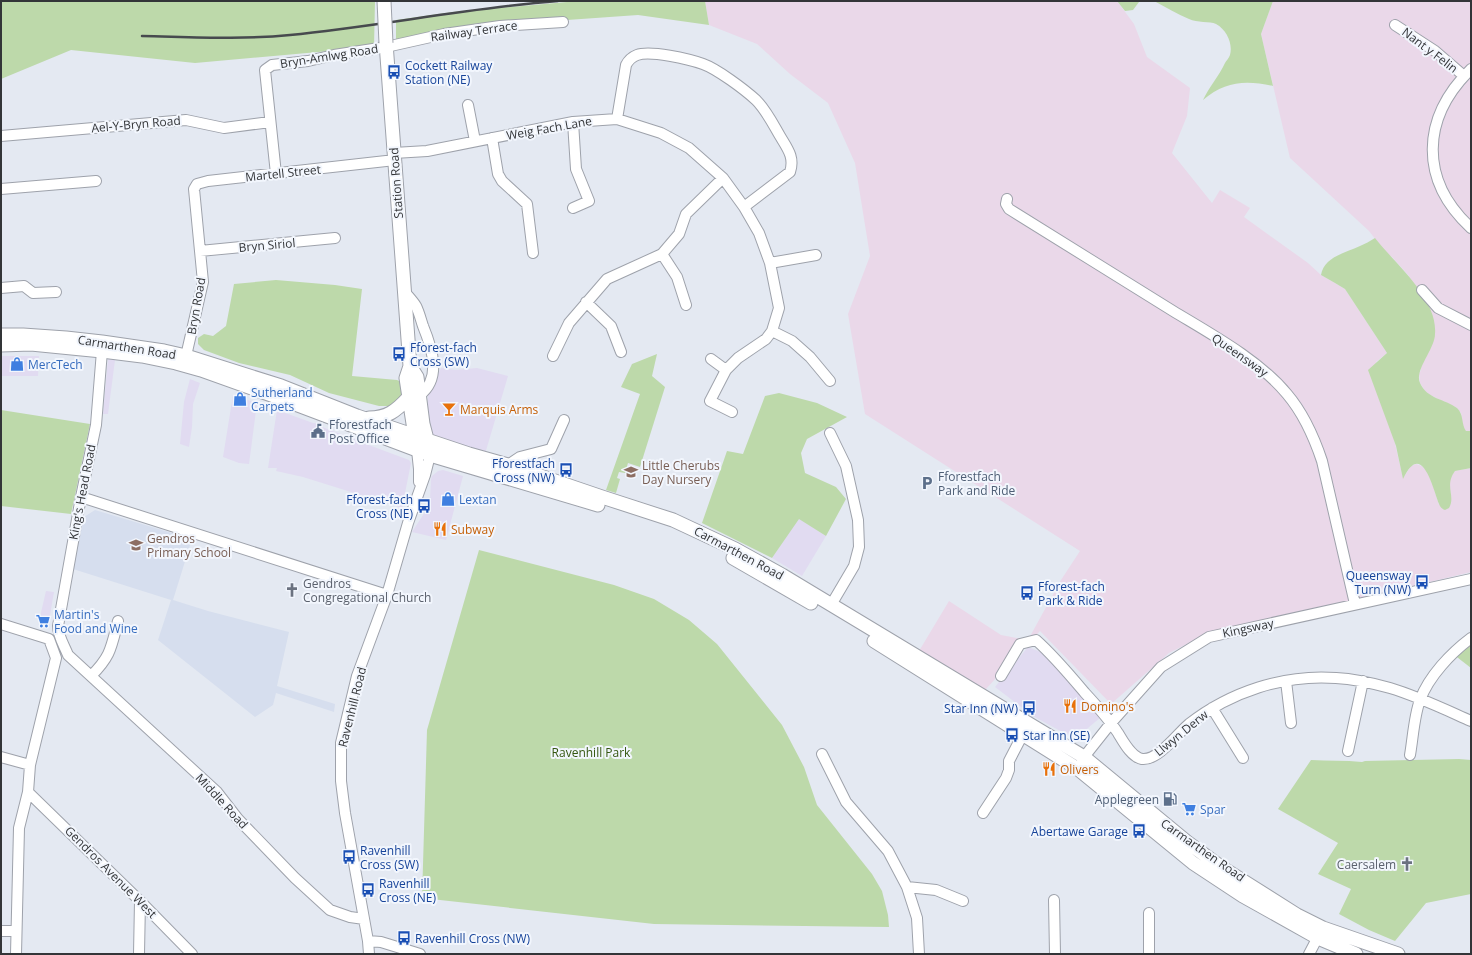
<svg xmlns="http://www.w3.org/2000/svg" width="1472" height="955" font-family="'Open Sans',sans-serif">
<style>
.commercial{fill:#e1dbf1}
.industrial{fill:#ead8e9}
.built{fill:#d6deee}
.green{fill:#bdd9aa}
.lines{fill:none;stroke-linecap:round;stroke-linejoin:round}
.minor-casing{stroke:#9ea2ab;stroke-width:12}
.major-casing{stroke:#9ea2ab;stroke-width:15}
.minor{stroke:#fff;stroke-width:10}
.major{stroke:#fff;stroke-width:13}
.rail{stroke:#474a4e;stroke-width:2.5}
.major-bridge-casing{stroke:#9ea2ab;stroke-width:15;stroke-linecap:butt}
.major-bridge{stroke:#fff;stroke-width:13}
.labels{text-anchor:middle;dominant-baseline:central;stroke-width:4;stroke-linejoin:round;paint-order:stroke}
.street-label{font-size:12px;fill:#333538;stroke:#f2f6fd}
.transit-label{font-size:12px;fill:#164399;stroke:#f2f6fd;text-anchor:start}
.shop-label{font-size:12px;fill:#366cbe;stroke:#f2f6fd;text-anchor:start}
.food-label{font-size:12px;fill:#c56008;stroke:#f2f6fd;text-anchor:start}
.service-label{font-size:12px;fill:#4e5e75;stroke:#f2f6fd;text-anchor:start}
.education-label{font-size:12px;fill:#785e54;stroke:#f2f6fd;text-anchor:start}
.worship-label{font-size:12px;fill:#5b616d;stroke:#f2f6fd;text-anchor:start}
.park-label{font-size:12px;fill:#34560f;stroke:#f2f6fd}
</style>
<rect width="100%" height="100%" fill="#e4e9f2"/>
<path class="commercial" d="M1 356H39L38 376H1Z
M108 359 115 360 108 414H103Z
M441 368 455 370 477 368 508 376 485 454 432 435 427 414 428 395Z
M190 379 200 383 193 404 192 427 189 447 180 444 184 402Z
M233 395 257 403 249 464 239 463 223 457Z
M277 410 313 423 323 424 322 427 346 436V435L366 444 409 460 411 463 402 508 303 477 276 471 277 468H268Z
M443 470 463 476 446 540 412 532 425 512 430 500 431 479 432 476 438 471Z
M799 518 826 536 802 576 772 558Z
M46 591 54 592 49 621 45 623 39 621Z
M1028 647 1048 655 1101 717 1075 739 1033 716 995 687Z"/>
<path class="industrial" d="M705 1H1117L1134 24 1147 57 1190 88 1187 116 1172 153 1212 203 1220 190 1250 208 1244 217 1308 263 1321 275 1335 283 1345 289 1387 353 1376 362 1403 478 1411 466 1416 464 1422 466 1427 471 1431 479 1439 505 1451 495 1449 484 1451 476 1455 471 1471 468V572L1339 604 1211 632 1169 653 1111 704 1040 631 985 690 919 651 949 601 1001 635 1028 640 1061 580 1080 551 865 414 848 314 870 256 855 163 828 103 790 74 757 44 709 25Z
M1273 1H1471V431H1466L1463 427 1461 413 1457 408 1430 395 1425 391 1420 383 1419 374 1421 370 1409 276 1392 257 1387 254 1369 231 1290 158 1261 34Z"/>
<path class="built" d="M95 510 192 539 173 600 208 611 289 632 277 686 335 704 334 712 276 693 273 705 255 717 158 640 171 600 73 569 84 517Z"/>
<path class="green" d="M1 1H375L374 47 195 63 71 50 1 79Z
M578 1H705L709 25 638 15 567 20 396 43V20L453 12Z
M1117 1H1148L1139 2 1133 10 1125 11Z
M1154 1H1273L1261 34 1273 86C1246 80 1225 81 1203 100 1209 87 1219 76 1225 63 1226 61 1229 58 1230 55 1233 44 1227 30 1216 24 1210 21 1197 23 1189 19 1177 14 1166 7 1154 1Z
M1375 238C1395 264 1438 298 1435 334 1435 349 1414 370 1420 383 1427 399 1445 399 1457 408 1464 414 1461 424 1466 431H1471V468L1455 471C1444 486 1456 496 1449 508L1445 510C1442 509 1440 507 1439 504 1433 489 1422 439 1403 479L1396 446 1368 370 1387 353 1345 289 1335 283 1321 275C1324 257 1345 253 1360 246 1365 244 1370 241 1375 238Z
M276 280 335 285 362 289 352 376 397 380 401 382V395L397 401 389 406H379L329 393 290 375 239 363 204 350 198 344V338L204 334 213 336 226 326 234 284Z
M657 354 652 376 665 387 640 467 628 463 625 473 619 472 617 478 620 479 616 493 606 490 640 394 621 387 632 364Z
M779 393 817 403 847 417 807 439 801 453 805 473 836 487 846 499 826 536 799 519 772 558 702 523 727 451 743 454 765 396Z
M1 410 90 424 71 514 1 506Z
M479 550 614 585 654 599 689 620 717 644 782 725 804 767 817 805 872 874 882 891 888 915 889 927 654 924 422 898 427 730Z
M1471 640V668L1453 654Z
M1459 759 1471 760V894L1426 903 1395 941 1369 930 1339 914 1351 889 1318 874 1338 843 1278 809 1311 760C1328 761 1345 760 1362 762L1365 761Z"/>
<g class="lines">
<defs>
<path id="minor" d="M1395 25 1435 51 1464 76
M1471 69C1421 118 1419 180 1471 228
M468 105 475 141
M617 119 626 65C628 61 632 57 637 55 650 50 689 59 703 64 717 69 744 89 756 100 766 110 773 124 780 136 787 148 795 157 790 172L744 207
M1 136 186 120 224 128 270 122
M492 138 498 174 502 181 527 204 533 253
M394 153 427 151 573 122 617 119 661 133 689 148 723 178 744 207 759 233 770 263 779 308 772 331 766 339 738 358 726 370 710 401 732 412
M276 174 265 70 272 65 308 61 334 55 386 47 444 34 500 26 563 22
M1 189 96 181
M1007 199 1006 204 1009 209C1064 243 1118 277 1173 311 1211 334 1259 360 1287 394 1304 414 1314 437 1322 461L1355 604
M573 208 589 201 576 169 573 122
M200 251 335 238
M662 254 677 277 686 305
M770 263 816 255
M1 288 24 286 33 293 56 292
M1422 290 1438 308 1471 325
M404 291C408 296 413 301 416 306 419 312 421 320 423 326 432 348 442 378 420 395
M586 302 611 326 621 352
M772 331 792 341 810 357 830 381
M186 356 203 282 194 189 197 184 208 181 395 160
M553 356 569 323 607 279 662 254 679 234 686 214 723 178
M711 359 726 370
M830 433 846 466 858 520 859 547 854 566 831 605
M417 450 419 469V482
M508 465 520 457 551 449 564 420
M81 497 387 595
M1 624 49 639
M49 639 56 658
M68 655 217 792 238 819 295 878 330 910 350 917 364 919
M68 655C64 645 58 636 58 626L81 497 96 425 102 351
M91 676C111 656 111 648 118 621
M1001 676 1020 644 1036 640C1054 656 1069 674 1085 693 1097 706 1108 718 1118 733 1123 741 1131 757 1142 759 1158 761 1178 733 1189 724 1230 692 1284 674 1336 678 1354 679 1372 683 1390 688 1417 696 1444 709 1471 721
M1286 681 1291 723
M1212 708 1243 758
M1348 751 1363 681
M822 754 846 802 888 851 907 887 917 918 919 954
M1410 755C1413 738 1414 716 1420 700 1429 676 1451 653 1471 638
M1 757 30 765
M1081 764 1084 757 1111 723 1161 667 1209 637 1471 579
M28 792 140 901 192 954
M983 813 1006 778 1009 770V761L1023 734
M907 887 936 890 963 901
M1054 900 1055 954
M1149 913V954
M1 931H16
M368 941 381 942 420 954
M16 954 19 828 28 792 30 765 56 658
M139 954 140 901
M369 954 368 941 345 813 341 781V743L357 676 387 595 408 523 425 475 430 455
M1309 954 1320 933"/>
<path id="major" d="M386 43 410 366 406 378 416 443
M1 335H23L66 338 102 342 164 351 186 356 281 386 357 416 427 440 469 454 508 465 602 497 673 520 735 549 782 575 1084 757 1187 842 1221 867 1297 915 1323 928 1398 954
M1 345 31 344 102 351 142 356 176 363 201 370 271 395 430 455 598 505
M410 366 417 377 423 424 429 447
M369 418C387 418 396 411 408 398
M733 558 811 603
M874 641 1078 769 1193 863 1243 896 1318 938 1356 954"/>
</defs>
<use href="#minor" class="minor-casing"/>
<use href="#major" class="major-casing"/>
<use href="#minor" class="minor"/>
<use href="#major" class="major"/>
<path class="rail" d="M142 36C191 37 241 40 290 35 380 26 468 8 558 1"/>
<defs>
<path id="major-bridge" d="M384 1 386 43"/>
</defs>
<use href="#major-bridge" class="major-bridge-casing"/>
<use href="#major-bridge" class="major-bridge"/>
</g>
<defs>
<symbol id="bus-bare" viewBox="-9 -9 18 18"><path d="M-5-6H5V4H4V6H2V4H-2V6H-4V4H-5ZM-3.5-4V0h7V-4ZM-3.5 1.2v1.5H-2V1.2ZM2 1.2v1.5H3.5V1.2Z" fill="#1a4fb4" stroke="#f2f6fd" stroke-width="2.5" paint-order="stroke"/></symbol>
<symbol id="shop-bare" viewBox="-9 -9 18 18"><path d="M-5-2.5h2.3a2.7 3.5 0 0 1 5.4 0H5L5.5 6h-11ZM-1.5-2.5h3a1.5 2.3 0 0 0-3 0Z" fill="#3f7fe0" stroke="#f2f6fd" stroke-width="2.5" paint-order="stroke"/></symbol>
<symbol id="bar-bare" viewBox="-9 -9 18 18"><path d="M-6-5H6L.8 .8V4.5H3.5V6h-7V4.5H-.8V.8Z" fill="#e8710a" stroke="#f2f6fd" stroke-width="2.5" paint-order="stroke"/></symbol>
<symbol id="civic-bare" viewBox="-9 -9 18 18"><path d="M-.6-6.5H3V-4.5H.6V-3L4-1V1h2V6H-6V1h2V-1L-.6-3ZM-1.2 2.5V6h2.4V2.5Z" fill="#5c6f8a" stroke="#f2f6fd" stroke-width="2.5" paint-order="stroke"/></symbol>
<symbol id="school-bare" viewBox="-9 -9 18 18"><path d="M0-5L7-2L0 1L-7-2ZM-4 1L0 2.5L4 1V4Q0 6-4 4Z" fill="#8d6e63" stroke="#f2f6fd" stroke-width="2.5" paint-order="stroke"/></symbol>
<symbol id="parking-bare" viewBox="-9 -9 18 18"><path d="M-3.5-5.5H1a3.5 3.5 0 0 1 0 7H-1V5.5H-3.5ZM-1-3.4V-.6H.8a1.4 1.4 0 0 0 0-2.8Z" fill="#5c6f8a" stroke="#f2f6fd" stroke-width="2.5" paint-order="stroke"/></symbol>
<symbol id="restaurant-bare" viewBox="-9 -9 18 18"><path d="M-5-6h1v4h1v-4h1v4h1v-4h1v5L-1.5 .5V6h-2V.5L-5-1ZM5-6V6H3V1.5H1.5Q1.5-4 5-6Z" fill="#e8710a" stroke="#f2f6fd" stroke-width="2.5" paint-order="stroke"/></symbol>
<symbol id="church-bare" viewBox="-9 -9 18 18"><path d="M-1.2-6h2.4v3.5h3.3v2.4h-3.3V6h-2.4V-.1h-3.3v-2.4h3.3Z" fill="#6b7280" stroke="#f2f6fd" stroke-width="2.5" paint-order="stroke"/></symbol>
<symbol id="supermarket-bare" viewBox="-9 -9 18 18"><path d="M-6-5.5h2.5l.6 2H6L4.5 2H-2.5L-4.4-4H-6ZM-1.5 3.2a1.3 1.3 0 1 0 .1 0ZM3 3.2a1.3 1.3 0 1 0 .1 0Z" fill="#3f7fe0" stroke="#f2f6fd" stroke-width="2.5" paint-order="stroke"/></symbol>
<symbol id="fuel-bare" viewBox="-9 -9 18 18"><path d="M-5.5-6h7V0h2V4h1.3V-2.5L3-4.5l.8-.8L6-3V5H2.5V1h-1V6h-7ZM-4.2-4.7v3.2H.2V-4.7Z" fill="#5c6f8a" stroke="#f2f6fd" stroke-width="2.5" paint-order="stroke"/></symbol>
</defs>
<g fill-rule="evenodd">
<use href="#bus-bare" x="384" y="62" width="20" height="20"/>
<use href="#bus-bare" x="389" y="344" width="20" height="20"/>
<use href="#shop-bare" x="7" y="354" width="20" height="20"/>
<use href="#shop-bare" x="230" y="389" width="20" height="20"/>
<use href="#bar-bare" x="439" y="399" width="20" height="20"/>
<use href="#civic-bare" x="308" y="421" width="20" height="20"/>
<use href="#bus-bare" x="556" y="460" width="20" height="20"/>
<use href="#school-bare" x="621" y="462" width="20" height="20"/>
<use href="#parking-bare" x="917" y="473" width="20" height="20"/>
<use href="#shop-bare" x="438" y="489" width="20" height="20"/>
<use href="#bus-bare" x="414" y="496" width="20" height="20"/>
<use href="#restaurant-bare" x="430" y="519" width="20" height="20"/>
<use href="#school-bare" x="126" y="535" width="20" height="20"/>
<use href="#bus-bare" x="1412" y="572" width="20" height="20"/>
<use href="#church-bare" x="282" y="580" width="20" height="20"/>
<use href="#bus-bare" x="1017" y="583" width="20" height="20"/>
<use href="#supermarket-bare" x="33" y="611" width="20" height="20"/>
<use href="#restaurant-bare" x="1060" y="696" width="20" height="20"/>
<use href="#bus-bare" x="1019" y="698" width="20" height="20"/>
<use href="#bus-bare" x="1002" y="725" width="20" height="20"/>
<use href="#restaurant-bare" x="1039" y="759" width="20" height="20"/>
<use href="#fuel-bare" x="1160" y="789" width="20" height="20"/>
<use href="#supermarket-bare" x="1179" y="799" width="20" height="20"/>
<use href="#bus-bare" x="1129" y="821" width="20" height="20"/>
<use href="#bus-bare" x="339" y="847" width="20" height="20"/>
<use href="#church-bare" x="1397" y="854" width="20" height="20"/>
<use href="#bus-bare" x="358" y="880" width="20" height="20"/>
<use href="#bus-bare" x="394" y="928" width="20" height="20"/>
</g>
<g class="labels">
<g class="street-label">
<text transform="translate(474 31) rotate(-8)">Railway Terrace</text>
<text transform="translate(1430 50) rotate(37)">Nant y Felin</text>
<text transform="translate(329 56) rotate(-9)">Bryn-Amlwg Road</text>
<text transform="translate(136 124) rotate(-5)">Ael-Y-Bryn Road</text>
<text transform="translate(549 128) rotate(-10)">Weig Fach Lane</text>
<text transform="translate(283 173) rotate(-6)">Martell Street</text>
<text transform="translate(396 183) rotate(-94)">Station Road</text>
<text transform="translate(267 245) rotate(-5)">Bryn Siriol</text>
<text transform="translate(196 306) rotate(-80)">Bryn Road</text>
<text transform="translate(127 347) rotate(9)">Carmarthen Road</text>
<text transform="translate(1240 355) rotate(35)">Queensway</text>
<text transform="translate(82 492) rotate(-79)">King's Head Road</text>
<text transform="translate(739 553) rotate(28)">Carmarthen Road</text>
<text transform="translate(1248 628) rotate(-12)">Kingsway</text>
<text transform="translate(352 707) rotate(-76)">Ravenhill Road</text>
<text transform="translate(1181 733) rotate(-39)">Llwyn Derw</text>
<text transform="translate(222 801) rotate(47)">Middle Road</text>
<text transform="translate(1203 850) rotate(35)">Carmarthen Road</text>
<text transform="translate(111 872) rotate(45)">Gendros Avenue West</text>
</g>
<g class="transit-label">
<text x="405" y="65">Cockett Railway<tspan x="405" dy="14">Station (NE)</tspan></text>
<text x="410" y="347">Fforest-fach<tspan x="410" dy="14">Cross (SW)</tspan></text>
<text x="555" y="463" text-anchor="end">Fforestfach<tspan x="555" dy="14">Cross (NW)</tspan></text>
<text x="413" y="499" text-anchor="end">Fforest-fach<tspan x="413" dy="14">Cross (NE)</tspan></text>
<text x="1411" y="575" text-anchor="end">Queensway<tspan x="1411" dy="14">Turn (NW)</tspan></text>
<text x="1038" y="586">Fforest-fach<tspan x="1038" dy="14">Park &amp; Ride</tspan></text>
<text x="1018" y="708" text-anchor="end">Star Inn (NW)</text>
<text x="1023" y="735">Star Inn (SE)</text>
<text x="1128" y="831" text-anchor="end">Abertawe Garage</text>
<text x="360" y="850">Ravenhill<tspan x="360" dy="14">Cross (SW)</tspan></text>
<text x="379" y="883">Ravenhill<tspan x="379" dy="14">Cross (NE)</tspan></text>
<text x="415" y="938">Ravenhill Cross (NW)</text>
</g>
<g class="shop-label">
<text x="28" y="364">MercTech</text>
<text x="251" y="392">Sutherland<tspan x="251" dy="14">Carpets</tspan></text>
<text x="459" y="499">Lextan</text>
<text x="54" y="614">Martin's<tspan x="54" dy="14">Food and Wine</tspan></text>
<text x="1200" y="809">Spar</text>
</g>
<g class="food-label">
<text x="460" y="409">Marquis Arms</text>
<text x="451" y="529">Subway</text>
<text x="1081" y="706">Domino's</text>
<text x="1060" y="769">Olivers</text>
</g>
<g class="service-label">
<text x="329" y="424">Fforestfach<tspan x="329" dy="14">Post Office</tspan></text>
<text x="938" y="476">Fforestfach<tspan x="938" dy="14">Park and Ride</tspan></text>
<text x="1159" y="799" text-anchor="end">Applegreen</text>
</g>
<g class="education-label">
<text x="642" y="465">Little Cherubs<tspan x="642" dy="14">Day Nursery</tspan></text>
<text x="147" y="538">Gendros<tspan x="147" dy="14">Primary School</tspan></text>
</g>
<g class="worship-label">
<text x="303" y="583">Gendros<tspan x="303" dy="14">Congregational Church</tspan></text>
<text x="1396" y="864" text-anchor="end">Caersalem</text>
</g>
<g class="park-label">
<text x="591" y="752">Ravenhill Park</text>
</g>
</g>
<rect width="1472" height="955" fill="none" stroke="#333538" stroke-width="4"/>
</svg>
